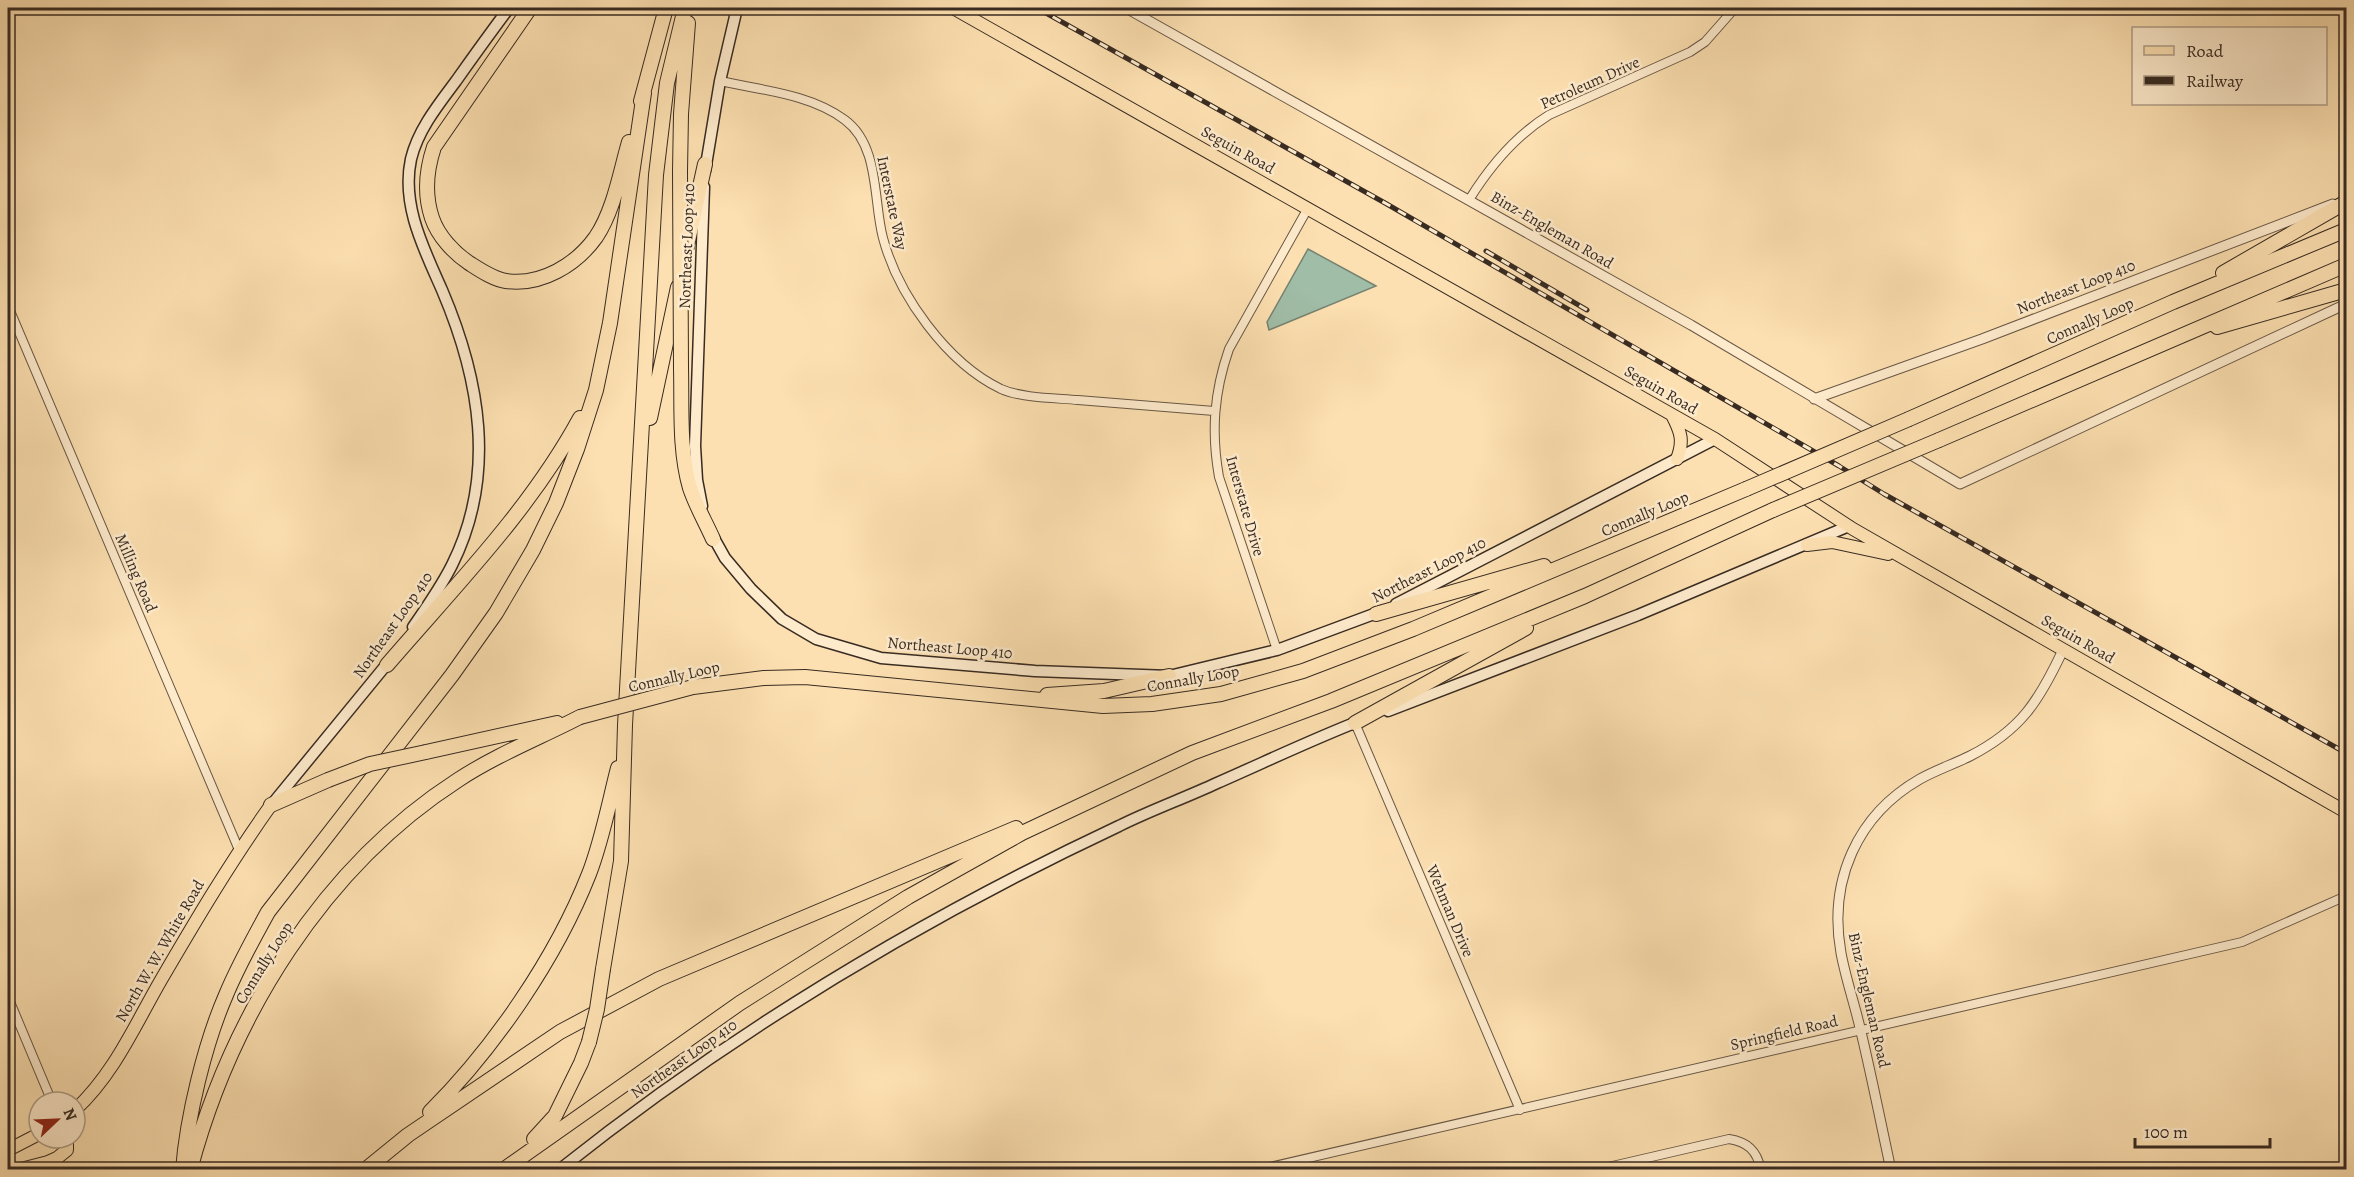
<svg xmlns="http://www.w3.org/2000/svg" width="2354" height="1177" font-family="Alegreya,serif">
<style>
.water{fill:#a0bda7;stroke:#768372;stroke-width:1.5}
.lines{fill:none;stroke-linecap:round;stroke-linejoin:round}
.minor-casing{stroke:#695846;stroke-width:10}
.tertiary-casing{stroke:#695846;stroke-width:11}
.secondary-casing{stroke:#382b22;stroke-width:13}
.primary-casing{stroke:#382b22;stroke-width:14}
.motorway-casing{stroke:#382b22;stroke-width:16}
.minor{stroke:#feebcc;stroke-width:8}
.tertiary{stroke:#feebcc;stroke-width:9}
.secondary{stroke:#feebcc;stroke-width:10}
.primary{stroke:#fde0b1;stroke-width:12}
.motorway{stroke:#fde0b1;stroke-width:14}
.rail-casing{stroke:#382b22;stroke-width:5}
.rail{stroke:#feebcc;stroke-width:3;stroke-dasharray:9;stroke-linecap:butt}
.motorway-bridge-casing{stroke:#382b22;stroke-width:16;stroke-linecap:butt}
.motorway-bridge{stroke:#fde0b1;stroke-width:14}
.labels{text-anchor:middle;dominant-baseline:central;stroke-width:5;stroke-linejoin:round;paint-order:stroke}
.street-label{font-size:16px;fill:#382b22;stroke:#feebcc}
</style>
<rect width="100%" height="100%" fill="#fde0b1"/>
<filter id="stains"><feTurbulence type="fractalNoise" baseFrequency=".00333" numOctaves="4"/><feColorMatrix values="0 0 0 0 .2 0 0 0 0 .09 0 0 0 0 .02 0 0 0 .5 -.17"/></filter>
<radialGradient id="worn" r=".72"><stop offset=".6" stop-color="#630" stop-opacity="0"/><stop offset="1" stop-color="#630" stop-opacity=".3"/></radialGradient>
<path class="water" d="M1308 249 1376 286 1269 330 1267 322Z"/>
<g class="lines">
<defs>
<path id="minor" d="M720 81C760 90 811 94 845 120 880 146 873 201 883 238 898 295 947 363 1001 389 1021 398 1055 398 1078 400 1123 404 1169 407 1214 411
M1469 200C1490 166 1515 136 1549 115L1690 52 1705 42 1735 8
M8 306 239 850
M1277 650 1219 477C1211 432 1214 392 1229 349L1308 208
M1355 723 1520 1110
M8 997 52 1102
M1257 1170 2242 942 2346 896
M1595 1170 1729 1139C1747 1142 1757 1150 1761 1170"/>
<path id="tertiary" d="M1126 8 1691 325 1960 484 2346 304
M1814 399 1982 339 2333 204
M1891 1170C1881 1124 1872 1078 1861 1032 1855 1005 1846 980 1841 953 1828 881 1857 815 1920 779 1936 770 1954 764 1970 756 2021 730 2039 701 2063 650"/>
<path id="secondary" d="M705 171 720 81 737 8
M702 506 697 480 695 446 704 187
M711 533 725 558 751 589 782 619 816 639 881 658 1035 671 1169 676 1277 650 1382 611
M1396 604 1715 439
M413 627C427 607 441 587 452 565 497 475 480 379 442 290 424 249 401 205 411 159 418 130 438 105 456 81 473 57 491 32 509 8
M1388 711 1638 615 1849 526
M273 803 391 659
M559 1170C731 1033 921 919 1119 826 1151 810 1185 798 1217 783 1265 762 1313 739 1362 720"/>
<path id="primary" d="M953 8 1715 439 1853 529 2346 812
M1672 415C1681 432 1684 441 1677 459
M1807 545 1832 542 1888 554
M75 1110C114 1074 135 1025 161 980 196 920 231 861 271 805
M8 1150 39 1134
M17 1170 48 1162 57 1158 67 1150V1138"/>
<path id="motorway" d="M530 8 434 147C426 171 424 194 432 218 438 236 454 253 469 263 480 270 493 279 506 281 541 286 576 265 596 237 614 210 620 173 629 142
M641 101 666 8
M680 171 681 114 688 23
M684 259 705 164
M2223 273 2346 202
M2217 327 2346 290
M681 368C682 408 679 450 690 488 696 506 706 523 713 539
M650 418 678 287
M1909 419 2173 302 2346 230
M1939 440 2346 265
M1376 614 1544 566
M387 665C455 586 530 510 580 418
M693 687 764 678 805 677 1103 706 1152 704 1221 694 1303 671 1413 629 1746 489
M1047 695 1104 691 1169 676
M1355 723 1526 628
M426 752 557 723
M271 805 328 780
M603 969 621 861 625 725 656 175 667 83 685 8
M430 1112C494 1048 556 958 589 874 602 841 609 803 618 768
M534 1139 555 1116 581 1063 589 1042
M183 1170C187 1117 205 1043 226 995 238 966 253 939 268 912L452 675 496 613 533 550 556 503 577 449 596 390 610 323 644 93
M190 1170C231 1016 323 867 458 780 496 755 539 738 580 717
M365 1170 408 1135 560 1032 659 979 1016 828
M503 1170 740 1003 908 897 1022 833 1192 753 1331 701 1585 596 1773 510"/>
</defs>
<use href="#minor" class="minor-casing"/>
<use href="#tertiary" class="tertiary-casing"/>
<use href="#secondary" class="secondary-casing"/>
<use href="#primary" class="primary-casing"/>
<use href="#motorway" class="motorway-casing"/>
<use href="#minor" class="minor"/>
<use href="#tertiary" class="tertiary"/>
<use href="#secondary" class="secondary"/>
<use href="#primary" class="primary"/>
<use href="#motorway" class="motorway"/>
<defs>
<path id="rail" d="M1037 8 1385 203 1839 466 1884 494 2346 753
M1486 251 1587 310"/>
</defs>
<use href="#rail" class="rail-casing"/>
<use href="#rail" class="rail"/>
<defs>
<path id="motorway-bridge" d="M680 171 681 368
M1746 489 1909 419
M1773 510 1939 440
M580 717 693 687
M328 780 370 764 426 752
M589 1042 597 1009 603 969"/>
</defs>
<use href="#motorway-bridge" class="motorway-bridge-casing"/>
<use href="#motorway-bridge" class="motorway-bridge"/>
</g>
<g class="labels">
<g class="street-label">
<text transform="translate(1590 83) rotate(-24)">Petroleum Drive</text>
<text transform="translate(1238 150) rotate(29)">Seguin Road</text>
<text transform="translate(892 203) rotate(78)">Interstate Way</text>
<text transform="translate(1552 230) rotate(30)">Binz-Engleman Road</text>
<text transform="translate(687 246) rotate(-88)">Northeast Loop 410</text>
<text transform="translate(2076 287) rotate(-21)">Northeast Loop 410</text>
<text transform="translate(2090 321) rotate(-24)">Connally Loop</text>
<text transform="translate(1661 390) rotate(30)">Seguin Road</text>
<text transform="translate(1245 506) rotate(74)">Interstate Drive</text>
<text transform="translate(1645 514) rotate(-23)">Connally Loop</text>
<text transform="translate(1429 570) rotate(-27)">Northeast Loop 410</text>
<text transform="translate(136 573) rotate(67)">Milling Road</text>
<text transform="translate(393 625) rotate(-55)">Northeast Loop 410</text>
<text transform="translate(2078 639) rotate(30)">Seguin Road</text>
<text transform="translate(950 648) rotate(5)">Northeast Loop 410</text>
<text transform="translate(674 677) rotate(-13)">Connally Loop</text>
<text transform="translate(1193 679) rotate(-10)">Connally Loop</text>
<text transform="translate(1450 911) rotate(67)">Wehman Drive</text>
<text transform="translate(160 951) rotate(-60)">North W. W. White Road</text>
<text transform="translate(264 963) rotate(-58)">Connally Loop</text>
<text transform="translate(1869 1000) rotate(77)">Binz-Engleman Road</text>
<text transform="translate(1784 1033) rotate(-13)">Springfield Road</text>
<text transform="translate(684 1059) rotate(-35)">Northeast Loop 410</text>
</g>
</g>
<rect width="2354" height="1177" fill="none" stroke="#fde0b1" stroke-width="30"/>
<rect x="9" y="9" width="2336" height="1159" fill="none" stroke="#382b22" stroke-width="3"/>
<rect x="15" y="15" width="2324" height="1147" fill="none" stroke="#382b22" stroke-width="1.5"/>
<rect x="2132" y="27" width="195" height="78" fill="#feebcc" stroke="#af9e88" stroke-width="1.5"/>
<rect x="2144" y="46" width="30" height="9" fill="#fde0b1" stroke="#af9e88" stroke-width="1.5"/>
<text x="2186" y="57" font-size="18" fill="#382b22">Road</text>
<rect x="2144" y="76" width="30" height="9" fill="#382b22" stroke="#af9e88" stroke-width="1.5"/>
<text x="2186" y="87" font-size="18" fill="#382b22">Railway</text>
<g transform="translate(57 1120) rotate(67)"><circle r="28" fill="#feebcc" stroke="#af9e88" stroke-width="1.5"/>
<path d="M0-4.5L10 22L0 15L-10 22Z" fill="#8f2418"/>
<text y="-9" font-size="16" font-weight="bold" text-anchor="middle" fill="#382b22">N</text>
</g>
<path d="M2135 1138v9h135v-9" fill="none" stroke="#382b22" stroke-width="3"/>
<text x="2144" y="1138" font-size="18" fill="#382b22" stroke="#feebcc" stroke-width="4.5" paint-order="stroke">100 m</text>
<rect width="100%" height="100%" filter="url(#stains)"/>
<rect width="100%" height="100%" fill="url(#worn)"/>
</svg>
